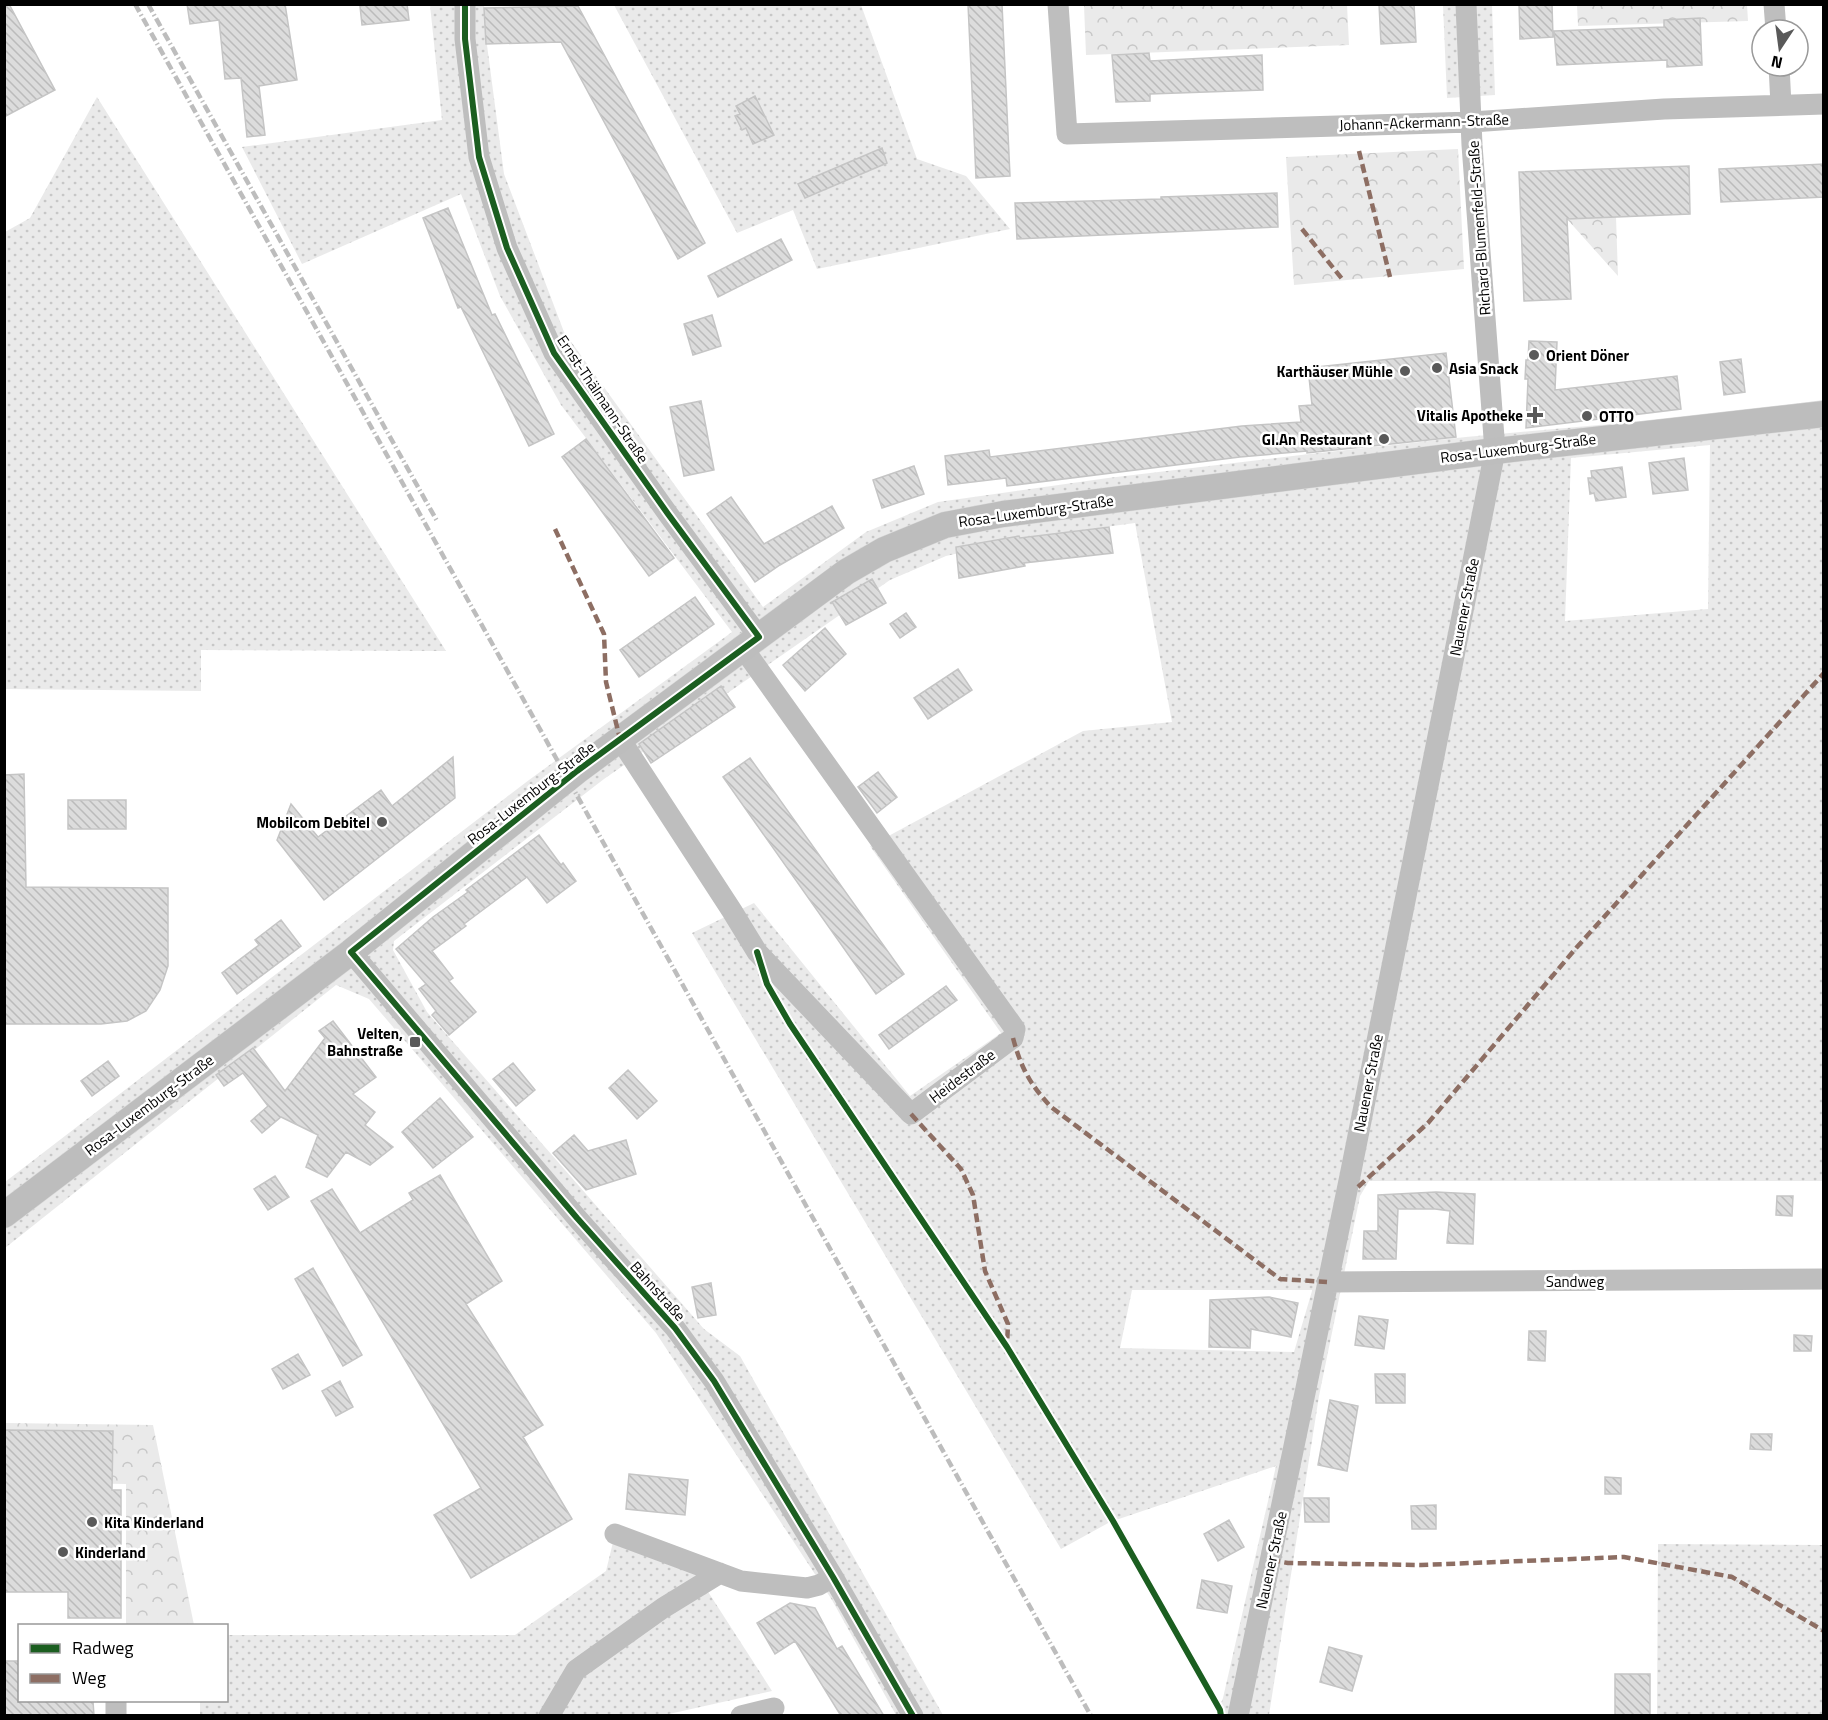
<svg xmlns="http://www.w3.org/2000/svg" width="1828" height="1720" font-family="'Titillium Web',sans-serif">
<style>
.grass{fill:url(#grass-dots);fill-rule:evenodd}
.park{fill:url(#park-crowns)}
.building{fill:url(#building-back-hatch);stroke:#c5c5c5;stroke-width:1.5}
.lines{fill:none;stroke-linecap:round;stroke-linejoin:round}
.major-casing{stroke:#dbdbdb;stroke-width:27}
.minor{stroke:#bebebe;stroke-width:21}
.major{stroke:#bdbdbd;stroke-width:26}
.rail{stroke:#bdbdbd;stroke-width:4.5;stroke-dasharray:9 3 1.5 3;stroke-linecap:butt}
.quiet{stroke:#8d6e63;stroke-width:4.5;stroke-dasharray:9 4.5;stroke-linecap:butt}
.cycleway-casing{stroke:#fff;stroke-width:10}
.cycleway{stroke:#1b5e20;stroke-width:6}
.poi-dot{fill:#595959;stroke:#fff;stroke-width:2}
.labels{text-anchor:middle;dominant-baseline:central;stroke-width:5;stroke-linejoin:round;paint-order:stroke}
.street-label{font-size:15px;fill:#000;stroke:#fff}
.poi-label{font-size:15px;font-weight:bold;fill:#000;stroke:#fff;text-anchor:start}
</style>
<defs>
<pattern id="grass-dots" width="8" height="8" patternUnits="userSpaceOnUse" patternTransform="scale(1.5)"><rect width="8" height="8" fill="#eaeaea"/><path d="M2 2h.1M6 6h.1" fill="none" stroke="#c7c7c7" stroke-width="1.8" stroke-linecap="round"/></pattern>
<pattern id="park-crowns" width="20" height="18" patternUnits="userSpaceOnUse" patternTransform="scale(1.5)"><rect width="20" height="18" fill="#eaeaea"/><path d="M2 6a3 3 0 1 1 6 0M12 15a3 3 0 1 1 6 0" fill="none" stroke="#c7c7c7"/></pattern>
<pattern id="building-back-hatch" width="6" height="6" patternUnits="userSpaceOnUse" patternTransform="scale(1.5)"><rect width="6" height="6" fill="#dcdcdc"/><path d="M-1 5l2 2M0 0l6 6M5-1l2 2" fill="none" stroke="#bbb"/></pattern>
</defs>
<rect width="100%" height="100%" fill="#fff"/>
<path class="grass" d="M430 5H484L487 45 504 174 564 332 763 607 866 532 938 502 1108 478 1301 455 1466 437 1709 415 1823 400V1181H1369L1360 1196 1319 1396 1269 1715H1216L1223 1698 1276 1466 1110 1522 1061 1549 692 933 754 903 910 1096 1001 1033 870 846 1083 731 1172 722 1135 523 1023 538 946 556 890 580 604 779 394 941 393 950 427 1012 704 1329 740 1356 943 1715H896L832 1600 656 1333 369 999 336 985 5 1248V1182L529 780 732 632 561 405 500 296 461 194 302 264 242 147 442 120ZM1710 445 1708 609 1565 621 1571 458ZM1132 1290H1312V1291L1294 1352 1120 1348Z
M614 5H861L917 159 966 176 1010 229 817 269 793 210 737 233Z
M1443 5H1492L1495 95 1447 98Z
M97 97 446 651 201 650V691L5 689V232L30 218Z
M615 1534 720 1573 703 1584 772 1691 660 1716H200V1701L226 1700 227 1635H515L606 1571Z
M1658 1544 1823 1545V1715H1657Z"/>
<path class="park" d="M1084 5H1347L1349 45 1086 55Z
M1577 5H1747L1748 21 1578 26Z
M1458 149 1464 269 1294 285 1286 157Z
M1616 217 1618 276 1567 219Z
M5 1423 153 1425 194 1625H126V1484L5 1482Z"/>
<path class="building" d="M4 4H9L55 90 4 117Z
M187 4H285L297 80 259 86 265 135 247 137 241 78 225 79 219 20 190 24Z
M370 4H407L409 20 362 25 360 6Z
M968 4H1002L1010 176 976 178Z
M1379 4H1414L1416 42 1381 44Z
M1519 4H1552L1553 37 1520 39Z
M578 6 705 243 678 259 561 42 486 44 484 8Z
M1700 18 1702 65 1667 67V60L1557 65 1554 31 1664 27V20Z
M1149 53 1150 61 1262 55 1263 90 1150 94V101L1116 102 1112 55Z
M755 96 774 135 753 144 746 128 742 130 735 116 740 114 736 106Z
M882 148 887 163 805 198 798 184Z
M1824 164V197L1721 202 1719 169Z
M1689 166 1690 214 1567 219 1571 299 1524 301 1519 172Z
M1277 193 1278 227 1017 239 1015 203 1161 199V197Z
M448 208 492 315 495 314 554 434 529 446 461 307 458 308 423 218Z
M781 239 792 260 718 297 708 276Z
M712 315 721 346 693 355 684 324Z
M1529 341 1557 342 1555 390 1677 376 1681 409 1526 428 1528 379H1525L1526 360H1528Z
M1446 353 1456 437 1307 453V451L1240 457 1007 486 1006 478 948 485 945 456 989 450 990 457 1242 426 1301 422 1299 406 1312 405 1308 368Z
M1741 359 1745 392 1724 395 1720 362Z
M701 401 714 470 684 476 670 407Z
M586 439 674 558 649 576 562 457Z
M1684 458 1688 490 1653 494 1649 463Z
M914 466 924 494 882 508 873 480Z
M1622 467 1626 497 1596 501 1594 493 1590 494 1588 478H1592L1591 471Z
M731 497 764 544 832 506 844 528 780 565 755 582 707 514Z
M1109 527 1113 553 1024 563 1025 566 959 578 956 547 1019 536 1020 538Z
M872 579 886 603 846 625 832 602Z
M695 597 714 624 639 677 620 650Z
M906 613 916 627 900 638 890 624Z
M825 628 846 654 805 691 783 665Z
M958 669 972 690 928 719 914 698Z
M721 686 735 707 651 763 639 744Z
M453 757 455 798 324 900 277 840 291 804 318 837 381 790 392 806Z
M750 758 904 974 876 994 723 777Z
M878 772 897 797 877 813 858 787Z
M24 774 26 887 168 888V966L160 990 146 1011 127 1021 101 1024H4V775Z
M68 800H126V829H68Z
M539 835 561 865 563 863 576 881 547 903 527 877 464 924 466 926 432 951 453 978 449 981 476 1012 449 1035 432 1015 436 1011 419 989 426 984 396 949 433 917 468 892 466 890Z
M281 920 301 946 237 994 222 973 259 945 255 940Z
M946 986 957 1000 889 1049 879 1035Z
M333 1021 376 1077 353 1094 375 1112 365 1125 393 1147 370 1165 346 1152 327 1177 306 1167 318 1135 281 1117 262 1133 251 1121 268 1106 243 1073 224 1086 216 1075 253 1048 285 1091 325 1038 319 1031Z
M108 1061 119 1076 92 1096 81 1081Z
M513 1063 535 1090 516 1106 493 1079Z
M628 1070 657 1101 637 1119 609 1088Z
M440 1098 473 1137 433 1168 402 1132Z
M574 1135 588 1151 626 1140 636 1174 586 1190 553 1153Z
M440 1175 502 1281 466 1304 543 1425 523 1437 572 1519 471 1578 434 1515 481 1488 311 1201 332 1189 360 1233 413 1200 409 1193Z
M275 1176 289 1197 268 1210 254 1189Z
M1436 1192 1475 1194 1473 1244 1447 1243 1450 1211 1435 1209H1398L1396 1259H1363L1364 1231H1378V1195Z
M1777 1196H1793L1792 1216 1776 1215Z
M313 1268 362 1355 343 1366 295 1279Z
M711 1283 716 1315 698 1318 692 1287Z
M1269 1297 1298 1303 1291 1337 1251 1329 1250 1348 1209 1347 1210 1300Z
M1359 1316 1388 1320 1384 1349 1355 1345Z
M1529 1331H1546L1545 1361 1528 1360Z
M1794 1335 1812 1336 1811 1351H1794Z
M298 1354 310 1375 283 1389 272 1369Z
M1375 1374H1405V1403H1376Z
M340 1381 353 1407 336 1416 322 1391Z
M1330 1400 1358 1406 1347 1471 1318 1465Z
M4 1430 113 1431 112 1490H121V1618H68V1592H4Z
M1751 1434H1772L1771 1450 1750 1449Z
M629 1474 688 1480 685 1515 626 1509Z
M1605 1477 1621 1478V1494H1605Z
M1304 1498H1329V1522H1305Z
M1436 1505V1529H1412L1411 1506Z
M1229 1520 1244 1547 1218 1561 1204 1534Z
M1202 1580 1232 1586 1227 1613 1197 1608Z
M790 1603 815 1608 837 1649 842 1646 884 1716H841L795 1641 775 1654 757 1623Z
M1329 1647 1362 1656 1352 1691 1320 1682Z
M4 1661H20V1701H93L94 1716H4Z
M1615 1674H1650V1716H1615Z"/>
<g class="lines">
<defs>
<path id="major" d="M4 1215 351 952 577 771 846 572 884 550 945 525 1003 514 1495 451 1824 414"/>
</defs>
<use href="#major" class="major-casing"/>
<path class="minor" d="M465 4V39L479 157 507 248 554 353 668 514 759 637
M1058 4 1067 134 1472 122 1664 109 1824 104
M1774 4 1776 30
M1779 66 1781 105
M620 739 732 911 757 952 911 1114 1013 1038 1015 1029 743 648
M351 952 577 1218 675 1328 714 1381 833 1577 913 1716
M1327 1282 1824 1279
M615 1534 741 1581 807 1588 819 1585 833 1577
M116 1716V1700
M549 1716 576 1670 663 1608 720 1573
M741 1716 774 1708
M1238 1716 1350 1176 1495 451 1472 145 1466 4"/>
<use href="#major" class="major"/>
<path class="rail" d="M135 4 1091 1716
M148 4 437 521"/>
<path class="quiet" d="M1359 151 1390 277
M1302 229 1343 280
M555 529 604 634 606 682 620 739
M1013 1038C1021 1068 1030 1084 1051 1107L1280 1279 1327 1282
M911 1114 961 1169 973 1195 985 1271 1008 1324 1007 1345
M1358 1187 1428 1123 1577 947 1824 673
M1271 1560 1288 1563 1421 1565 1624 1557 1732 1577 1824 1631"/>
<defs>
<path id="cycleway" d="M465 4V39L479 157 507 248 554 353 668 514 759 637 577 771 351 952 577 1218 675 1328 714 1381 833 1577 913 1716
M757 952 767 984 790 1024 1007 1347 1113 1521 1220 1710 1221 1716"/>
</defs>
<use href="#cycleway" class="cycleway-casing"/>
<use href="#cycleway" class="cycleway"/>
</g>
<g class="poi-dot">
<circle cx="1534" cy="355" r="6"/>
<circle cx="1437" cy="368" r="6"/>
<circle cx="1405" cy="371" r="6"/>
<path d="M1532 406h6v6h6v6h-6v6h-6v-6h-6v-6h6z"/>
<circle cx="1587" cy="416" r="6"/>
<circle cx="1384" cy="439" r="6"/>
<circle cx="382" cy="822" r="6"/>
<rect x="409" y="1036" width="12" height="12" rx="3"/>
<circle cx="92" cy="1522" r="6"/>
<circle cx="63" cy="1552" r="6"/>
</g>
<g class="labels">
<g class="street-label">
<text transform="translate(1424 122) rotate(-2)">Johann-Ackermann-Straße</text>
<text transform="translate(1479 228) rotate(-94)">Richard-Blumenfeld-Straße</text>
<text transform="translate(603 399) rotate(56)">Ernst-Thälmann-Straße</text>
<text transform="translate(1518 448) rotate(-7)">Rosa-Luxemburg-Straße</text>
<text transform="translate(1036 511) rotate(-8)">Rosa-Luxemburg-Straße</text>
<text transform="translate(1464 607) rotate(-79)">Nauener Straße</text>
<text transform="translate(531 793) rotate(-38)">Rosa-Luxemburg-Straße</text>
<text transform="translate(962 1076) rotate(-37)">Heidestraße</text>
<text transform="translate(1368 1083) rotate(-79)">Nauener Straße</text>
<text transform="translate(149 1105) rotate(-37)">Rosa-Luxemburg-Straße</text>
<text x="1575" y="1281">Sandweg</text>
<text transform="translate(658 1291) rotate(48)">Bahnstraße</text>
<text transform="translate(1271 1560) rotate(-78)">Nauener Straße</text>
</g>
<g class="poi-label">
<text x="1546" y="355">Orient Döner</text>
<text x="1449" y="368">Asia Snack</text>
<text x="1393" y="371" text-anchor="end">Karthäuser Mühle</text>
<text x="1523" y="415" text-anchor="end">Vitalis Apotheke</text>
<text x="1599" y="416">OTTO</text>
<text x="1372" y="439" text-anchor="end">GI.An Restaurant</text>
<text x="370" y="822" text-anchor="end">Mobilcom Debitel</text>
<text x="403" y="1033" text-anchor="end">Velten,<tspan x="403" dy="17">Bahnstraße</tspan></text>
<text x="104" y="1522">Kita Kinderland</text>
<text x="75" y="1552">Kinderland</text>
</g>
</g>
<rect width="1828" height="1720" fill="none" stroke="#000000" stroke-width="12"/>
<rect x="18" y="1624" width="210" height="78" fill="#ffffff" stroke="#999999" stroke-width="1.5"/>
<rect x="30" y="1644" width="30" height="9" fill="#1b5e20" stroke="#999999" stroke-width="1.5"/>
<text x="72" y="1654" font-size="18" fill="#000000">Radweg</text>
<rect x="30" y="1674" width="30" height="9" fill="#8d6e63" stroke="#999999" stroke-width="1.5"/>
<text x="72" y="1684" font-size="18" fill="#000000">Weg</text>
<g transform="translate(1780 48) rotate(193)"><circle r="28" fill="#ffffff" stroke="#999999" stroke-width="1.5"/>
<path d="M0-4.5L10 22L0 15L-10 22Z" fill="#595959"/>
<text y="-9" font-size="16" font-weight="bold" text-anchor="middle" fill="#000000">N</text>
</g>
</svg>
